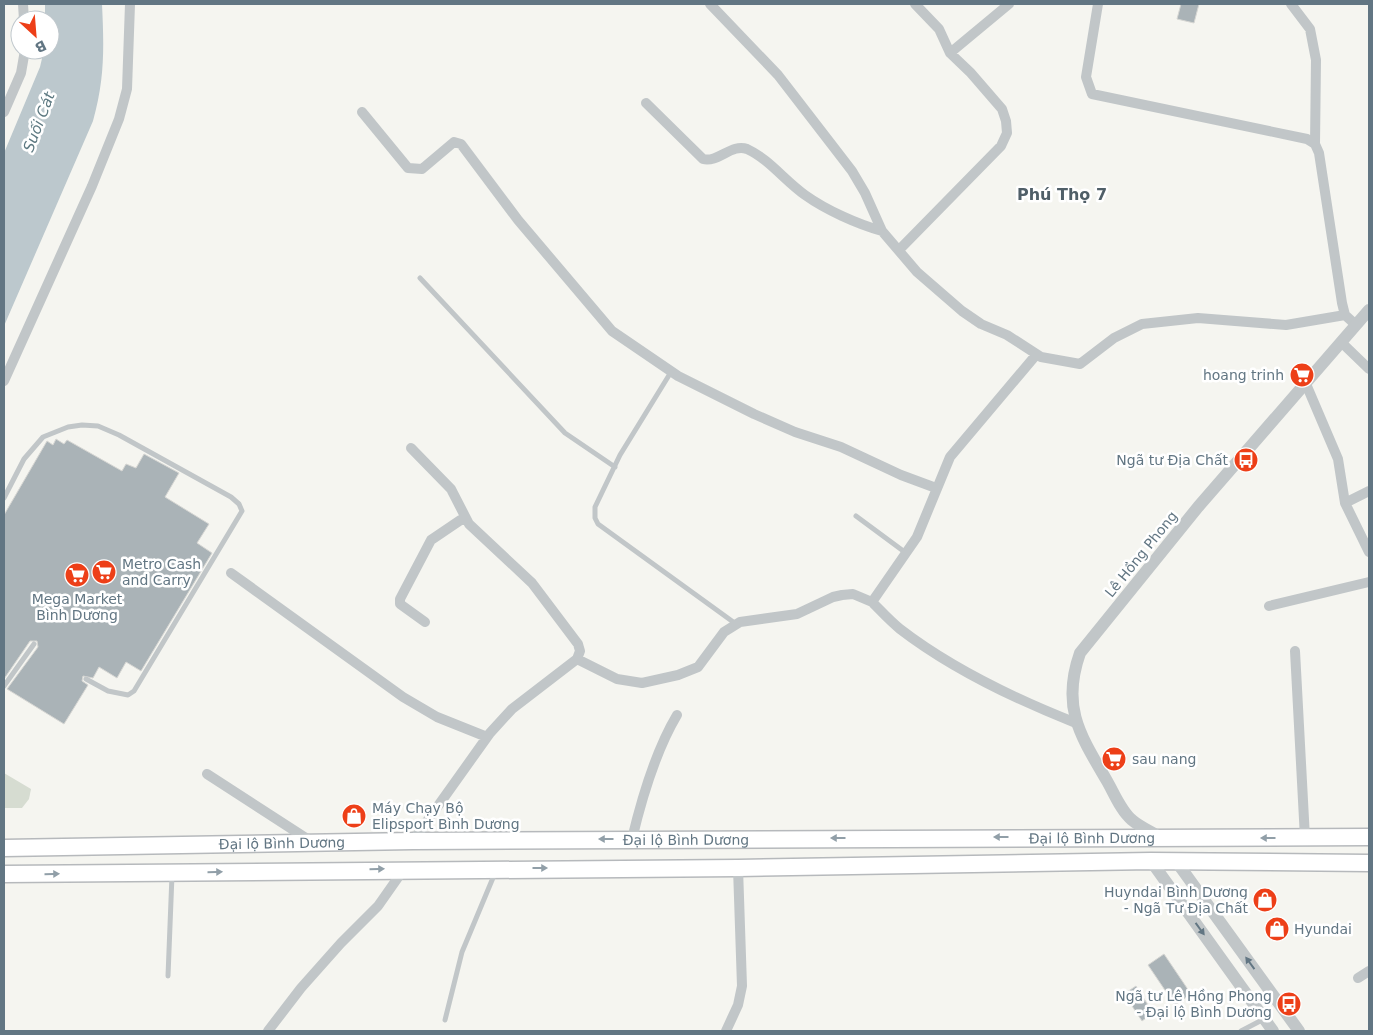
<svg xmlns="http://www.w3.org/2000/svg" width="1373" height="1035" font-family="'DejaVu Sans',sans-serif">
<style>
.green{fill:#d6dcd1}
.water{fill:#bcc8cd}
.building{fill:#aab3b7;stroke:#d6d6d3}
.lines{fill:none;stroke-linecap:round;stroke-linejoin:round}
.trunk-casing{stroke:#b6b9bc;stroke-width:19}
.service{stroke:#c1c6c8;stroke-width:5}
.minor{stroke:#c1c6c8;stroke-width:10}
.tertiary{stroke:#c1c6c8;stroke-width:12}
.trunk{stroke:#fff;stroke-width:16}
.oneway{fill:#919fa8}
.oneway2{fill:#627683}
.labels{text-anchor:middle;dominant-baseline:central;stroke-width:5;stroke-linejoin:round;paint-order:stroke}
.poi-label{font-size:14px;fill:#627683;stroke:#fff;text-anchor:end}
.street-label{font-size:14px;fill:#627683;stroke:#fff}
.water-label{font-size:15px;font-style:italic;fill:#5d7981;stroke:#fff}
.quarter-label{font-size:16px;font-weight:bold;fill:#505f68;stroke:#fff}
</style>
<rect width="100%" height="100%" fill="#f5f5f0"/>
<path class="green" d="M4 773 31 789 29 799 22 808H4Z"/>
<path class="water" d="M45 4H102C104 47 105 78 93 121L4 326V153L40 67 44 50H50V20H45Z"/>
<path class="building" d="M1181 4H1199L1194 23 1177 19Z
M56 439 64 444 67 440 122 471 126 464 136 468 144 454 179 473 165 497 209 524 197 543 212 553 141 671 126 662 117 678 99 667 93 678 83 676 82 681 88 685 64 724 7 689 38 647 37 641H30L4 679V515L47 441 53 445Z
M1164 954 1191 994 1175 1005 1148 965Z
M1136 986 1153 1013 1142 1021 1124 994Z"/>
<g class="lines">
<defs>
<g id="trunk">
<path id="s1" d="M4 848 413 841 1369 837"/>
<path d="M4 874 738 868 1151 861 1369 863"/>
</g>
</defs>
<use href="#trunk" class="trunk-casing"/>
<path class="service" d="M420 278 565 433 615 467
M671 372 620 455 595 507V518L598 524 736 624
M4 498 24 459 43 437 68 427 82 425 98 426 119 435 231 497 239 504 242 511 134 691 128 695 108 691 86 679
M856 516 906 553
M4 686 34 644
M168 976 172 875
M445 1020 462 952 495 873
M1241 1031 1264 1019"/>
<path class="minor" d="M23 4 24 20
M710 4 778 75 832 145 852 171 865 193 882 231 917 272 962 311 981 324 1007 335 1041 357 1080 364 1114 338 1142 324 1198 318 1286 325 1345 315
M1098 4 1086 77 1092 94 1307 139 1315 144 1319 153 1342 303 1345 315 1356 325
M1291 4 1310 29 1316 60 1315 144
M950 53 1009 4
M646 103 703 159C718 163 732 143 747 149 769 159 785 181 805 195 826 210 857 224 882 231
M4 112 21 73 25 50
M362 112 408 168 422 169 454 142 461 144 518 220 612 331 678 376 754 414 795 432 841 447 901 475 936 488
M899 250 1001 146 1007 133 1006 121 1002 109 970 72 950 53 939 29 915 4
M1341 342 1369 369
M1036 355 950 457 917 537 872 602C881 611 890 621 900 629 952 669 1015 699 1076 723
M4 381 92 186 119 119 127 89 130 4
M1306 384 1338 459 1345 503 1369 552
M411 448 451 489 469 524 532 583 578 644 580 651 577 659
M1345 503 1369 491
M231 573 403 697 437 717 487 737
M1269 606 1369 582
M425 622 400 604V599L431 540 465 517
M1295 651 1305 838
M207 774 312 842
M632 839C642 797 655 752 677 715
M413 841 490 733 512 709 577 659 617 679 642 683 678 675 698 667 724 632 740 622 797 614 833 597 842 595 853 594 872 602
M1358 978 1369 971
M268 1031 301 988 341 943 378 906 404 869
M726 1031 738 1005 742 986 738 868"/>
<path class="tertiary" d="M1161 838C1152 832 1140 827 1132 820 1121 811 1114 793 1107 781 1080 735 1061 707 1080 653L1198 507 1369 310
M1151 861 1273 1031
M1176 861 1299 1031"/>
<use href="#trunk" class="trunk"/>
</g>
<defs><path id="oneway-solid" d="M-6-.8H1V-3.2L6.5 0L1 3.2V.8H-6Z" transform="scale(1.25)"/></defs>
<g class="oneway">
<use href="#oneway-solid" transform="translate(1001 837) rotate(180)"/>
<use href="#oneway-solid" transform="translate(838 838) rotate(180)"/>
<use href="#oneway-solid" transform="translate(1268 838) rotate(180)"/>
<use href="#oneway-solid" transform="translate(606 839) rotate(180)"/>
<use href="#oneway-solid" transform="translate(540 868)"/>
<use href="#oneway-solid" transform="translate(377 869) rotate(-1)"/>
<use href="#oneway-solid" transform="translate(215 872) rotate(-1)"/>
<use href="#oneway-solid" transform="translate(52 874) rotate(-1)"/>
</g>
<g class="oneway2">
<use href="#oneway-solid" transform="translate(1200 929) rotate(54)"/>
<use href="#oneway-solid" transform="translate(1250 963) rotate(-126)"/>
</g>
<defs>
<symbol id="supermarket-disc" viewBox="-11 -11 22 22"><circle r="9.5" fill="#ed3f18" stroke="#fff"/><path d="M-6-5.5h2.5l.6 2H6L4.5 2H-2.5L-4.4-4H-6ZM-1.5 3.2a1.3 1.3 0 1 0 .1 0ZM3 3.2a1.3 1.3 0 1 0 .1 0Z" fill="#fff"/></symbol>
<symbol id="bus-disc" viewBox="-11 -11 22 22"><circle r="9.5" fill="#ed3f18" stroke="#fff"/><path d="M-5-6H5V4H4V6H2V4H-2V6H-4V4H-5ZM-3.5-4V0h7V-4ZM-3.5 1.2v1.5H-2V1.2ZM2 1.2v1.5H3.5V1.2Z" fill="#fff"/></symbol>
<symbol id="shop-disc" viewBox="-11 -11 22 22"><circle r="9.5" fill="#ed3f18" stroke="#fff"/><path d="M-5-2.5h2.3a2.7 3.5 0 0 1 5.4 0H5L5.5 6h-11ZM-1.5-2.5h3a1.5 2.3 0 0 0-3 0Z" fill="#fff"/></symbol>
</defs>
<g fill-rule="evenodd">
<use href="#supermarket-disc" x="1288" y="361" width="28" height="28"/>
<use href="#bus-disc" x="1232" y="446" width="28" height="28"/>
<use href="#supermarket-disc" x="90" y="558" width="28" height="28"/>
<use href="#supermarket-disc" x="63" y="561" width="28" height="28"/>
<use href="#supermarket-disc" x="1100" y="745" width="28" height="28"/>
<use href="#shop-disc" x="340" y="802" width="28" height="28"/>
<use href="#shop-disc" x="1251" y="886" width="28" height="28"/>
<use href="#shop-disc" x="1263" y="915" width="28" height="28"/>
<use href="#bus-disc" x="1275" y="990" width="28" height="28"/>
</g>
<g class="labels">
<g class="poi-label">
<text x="1284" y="375">hoang trinh</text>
<text x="1228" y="460">Ngã tư Địa Chất</text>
<text x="122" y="564" text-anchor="start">Metro Cash<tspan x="122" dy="16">and Carry</tspan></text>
<text x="77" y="599" text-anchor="middle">Mega Market<tspan x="77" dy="16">Bình Dương</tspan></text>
<text x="1132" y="759" text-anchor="start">sau nang</text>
<text x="372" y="808" text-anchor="start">Máy Chạy Bộ<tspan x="372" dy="16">Elipsport Bình Dương</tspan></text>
<text x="1248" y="892">Huyndai Bình Dương<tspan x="1248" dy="16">- Ngã Tư Địa Chất</tspan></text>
<text x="1294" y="929" text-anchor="start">Hyundai</text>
<text x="1272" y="996">Ngã tư Lê Hồng Phong<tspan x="1272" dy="16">- Đại lộ Bình Dương</tspan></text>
</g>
<g class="street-label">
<text transform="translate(1141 554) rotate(-51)">Lê Hồng Phong</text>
<text stroke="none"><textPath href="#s1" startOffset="1088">Đại lộ Bình Dương</textPath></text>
<text stroke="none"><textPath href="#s1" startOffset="682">Đại lộ Bình Dương</textPath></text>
<text stroke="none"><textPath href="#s1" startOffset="278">Đại lộ Bình Dương</textPath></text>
</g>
<g class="water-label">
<text transform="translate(39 122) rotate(-69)">Suối Cát</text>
</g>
<g class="quarter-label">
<text x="1062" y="194">Phú Thọ 7</text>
</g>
</g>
<rect width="1373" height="1035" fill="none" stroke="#627683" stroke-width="10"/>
<g transform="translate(35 35) rotate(154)"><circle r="24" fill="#ffffff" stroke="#c0c8cd"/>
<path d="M0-4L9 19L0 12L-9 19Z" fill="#ed3f18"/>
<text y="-8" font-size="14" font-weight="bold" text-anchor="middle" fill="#627683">B</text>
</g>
</svg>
